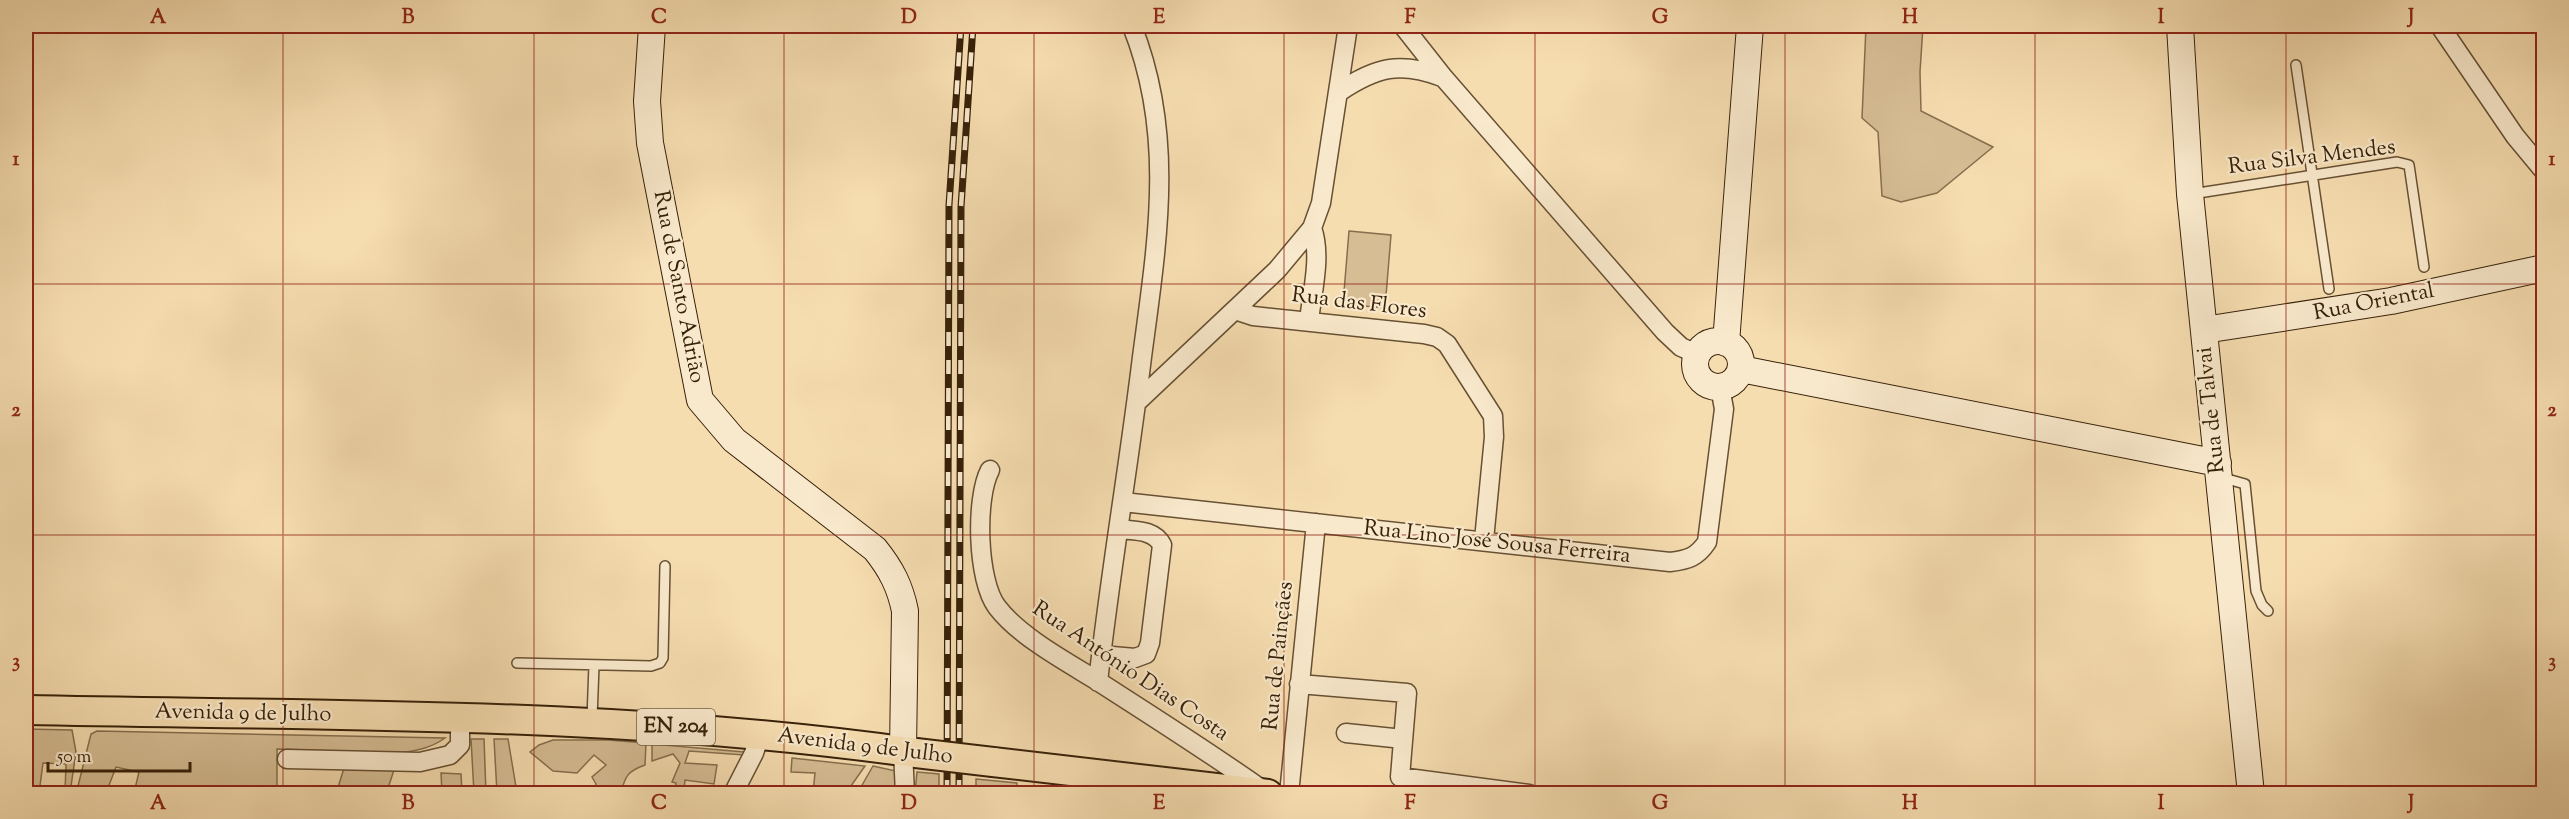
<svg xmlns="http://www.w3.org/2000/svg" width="2569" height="819" font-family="'Sorts Mill Goudy',serif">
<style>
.green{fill:#d6bd94;stroke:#866f4e;stroke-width:1.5}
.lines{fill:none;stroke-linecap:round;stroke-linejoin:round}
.lane-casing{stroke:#675033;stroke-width:12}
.street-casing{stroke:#675033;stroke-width:21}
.secondary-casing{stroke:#372109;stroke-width:28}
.primary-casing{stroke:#372109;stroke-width:32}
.lane{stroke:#f9e9cc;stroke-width:9}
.street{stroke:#f9e9cc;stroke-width:18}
.secondary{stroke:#f9e9cc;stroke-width:26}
.primary{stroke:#f6ddb0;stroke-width:28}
.rail-casing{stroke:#372109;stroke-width:7}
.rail{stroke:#f9e9cc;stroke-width:4.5;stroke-dasharray:14;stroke-linecap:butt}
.primary-bridge-casing{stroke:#372109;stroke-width:32;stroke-linecap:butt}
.primary-bridge{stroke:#f6ddb0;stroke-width:28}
.grid{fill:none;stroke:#8f2418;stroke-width:1.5;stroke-opacity:0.55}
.labels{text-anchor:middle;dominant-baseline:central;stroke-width:4.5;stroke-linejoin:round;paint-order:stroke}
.shield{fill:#f9e9cc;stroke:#715d44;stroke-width:1.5}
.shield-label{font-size:21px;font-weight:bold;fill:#372109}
.street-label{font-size:22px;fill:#372109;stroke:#f9e9cc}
.neatline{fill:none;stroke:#8f2418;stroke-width:2}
.grid-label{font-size:20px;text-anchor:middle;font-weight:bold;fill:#8f2418}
</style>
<rect width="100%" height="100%" fill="#f6ddb0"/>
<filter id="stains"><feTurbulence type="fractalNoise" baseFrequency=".00333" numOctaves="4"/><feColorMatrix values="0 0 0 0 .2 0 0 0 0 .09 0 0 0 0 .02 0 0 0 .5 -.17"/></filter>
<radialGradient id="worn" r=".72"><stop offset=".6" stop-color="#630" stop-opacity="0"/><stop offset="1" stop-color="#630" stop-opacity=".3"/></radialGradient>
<path class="green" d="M1866 26H1923L1920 72 1921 111 1993 147 1937 193 1901 202 1882 196 1878 132 1862 118Z
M1349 231 1391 235 1385 308 1343 304Z
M26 729 72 730 76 752 70 793H65L66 764 43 763 39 793H26Z
M97 731 445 738C431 748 416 751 399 753L277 749V793H134L139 772 116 767 106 793H95L78 786 91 734Z
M471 739H484L486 793H474Z
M494 739H508L517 793H497Z
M553 740H608L646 743 645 765C628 771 625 776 621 793H593L596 784 592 777 606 765 594 755 577 773 553 771 530 752 539 745Z
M652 744 744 752V755L689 751 685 763 717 765 714 784 685 780 684 790 675 789 676 783 672 782 680 763 673 754 652 761Z
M792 758 865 766 846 793H813L815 773 791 772Z
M873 766 896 771V793L857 794Z
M344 768 394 770 387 791 367 786 364 793 336 794Z
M917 772 939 774V793H915Z
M441 773 461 774 462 793H442Z
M976 779 1017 783V788L1010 793H976Z"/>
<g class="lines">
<defs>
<path id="lane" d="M2296 65 2329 289
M2192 194 2397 162 2409 165 2424 267
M2220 477 2245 484 2256 591 2262 605 2268 611
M517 663 651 666 660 663 663 658 665 566
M592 719 594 665"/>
<path id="street" d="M1403 26 1444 78 1665 332 1681 347 1697 354
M2440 26 2515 136 2544 171
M1339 92C1376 67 1400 61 1442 77
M1235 310 1253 316 1424 334 1437 337 1447 344 1493 416 1494 437 1484 540
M1309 321C1312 292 1322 256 1312 228L1321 203 1348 26
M1137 402 1277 270 1312 228
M990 470C975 498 977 581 997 607 1019 636 1065 661 1096 680 1152 716 1209 752 1264 791
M1123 502 1670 562C1688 560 1697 557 1707 542L1724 409 1720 387
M1101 655 1135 658 1146 654 1150 643 1162 545C1154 529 1134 531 1119 529
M1098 682C1110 573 1129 465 1142 357 1157 243 1176 136 1132 26
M1299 684 1407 693 1400 777 1529 794
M1346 733 1403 739
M903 751 905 794
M287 759 420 762 450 755 460 745V719
M733 794 754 753 760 735
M1289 794 1316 523"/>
<path id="secondary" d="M652 26 647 101 650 143 700 400 734 440 875 549C891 569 900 586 905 611L903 751
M2180 26 2190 194 2251 794
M2204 330 2391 301 2544 268
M1695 364a23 23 0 1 1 46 0a23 23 0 1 1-46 0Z
M1726 343 1750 26
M1741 369 2218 463"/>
<path id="primary" d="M26 710C322 716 621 711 916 753
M993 762 1268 794"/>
</defs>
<use href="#lane" class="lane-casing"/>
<use href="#street" class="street-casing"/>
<use href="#secondary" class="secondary-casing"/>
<use href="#primary" class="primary-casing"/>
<use href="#lane" class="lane"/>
<use href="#street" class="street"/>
<use href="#secondary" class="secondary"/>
<use href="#primary" class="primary"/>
<defs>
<path id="rail" d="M947 794 949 205 961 26
M959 794 961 207 973 26"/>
</defs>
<use href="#rail" class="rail-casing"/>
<use href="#rail" class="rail"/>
<defs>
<path id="primary-bridge" d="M916 753 993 762"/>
</defs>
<use href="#primary-bridge" class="primary-bridge-casing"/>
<use href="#primary-bridge" class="primary-bridge"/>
</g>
<path class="grid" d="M283 26V794M534 26V794M784 26V794M1034 26V794M1284 26V794M1535 26V794M1785 26V794M2035 26V794M2286 26V794M26 284H2544M26 535H2544"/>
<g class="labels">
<rect class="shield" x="637" y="709" width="78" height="36" rx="4.5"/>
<g class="shield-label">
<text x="676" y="727">EN 204</text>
</g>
<g class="street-label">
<text transform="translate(2312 158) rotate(-7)">Rua Silva Mendes</text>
<text transform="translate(678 287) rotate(79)">Rua de Santo Adrião</text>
<text transform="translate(2374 303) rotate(-11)">Rua Oriental</text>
<text transform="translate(1359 304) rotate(7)">Rua das Flores</text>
<text transform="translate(2212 410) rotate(-96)">Rua de Talvai</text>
<text transform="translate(1497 543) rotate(6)">Rua Lino José Sousa Ferreira</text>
<text transform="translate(1279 656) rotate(-84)">Rua de Painçães</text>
<text transform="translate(1130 672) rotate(34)">Rua António Dias Costa</text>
<text transform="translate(243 714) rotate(1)">Avenida 9 de Julho</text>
<text transform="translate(865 747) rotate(7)">Avenida 9 de Julho</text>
</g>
</g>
<rect width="2569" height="819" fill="none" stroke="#f6ddb0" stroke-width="66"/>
<path d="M48 762v9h142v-9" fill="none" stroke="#372109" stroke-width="3"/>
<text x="57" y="762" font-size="18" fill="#372109" stroke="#f9e9cc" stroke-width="4.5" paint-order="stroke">50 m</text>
<rect x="33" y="33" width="2503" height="753" class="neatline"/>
<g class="grid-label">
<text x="158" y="23">A</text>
<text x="408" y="23">B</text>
<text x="659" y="23">C</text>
<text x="909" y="23">D</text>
<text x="1159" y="23">E</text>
<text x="1410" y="23">F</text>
<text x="1660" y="23">G</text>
<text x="1910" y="23">H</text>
<text x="2161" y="23">I</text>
<text x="2411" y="23">J</text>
<text x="16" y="165">1</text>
<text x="2552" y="165">1</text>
<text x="16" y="416">2</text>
<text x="2552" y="416">2</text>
<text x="16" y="667">3</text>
<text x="2552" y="667">3</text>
<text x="158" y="809">A</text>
<text x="408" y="809">B</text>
<text x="659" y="809">C</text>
<text x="909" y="809">D</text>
<text x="1159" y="809">E</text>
<text x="1410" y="809">F</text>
<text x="1660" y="809">G</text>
<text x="1910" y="809">H</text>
<text x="2161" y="809">I</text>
<text x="2411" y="809">J</text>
</g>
<rect width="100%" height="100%" filter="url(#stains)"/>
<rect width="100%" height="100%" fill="url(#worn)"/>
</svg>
